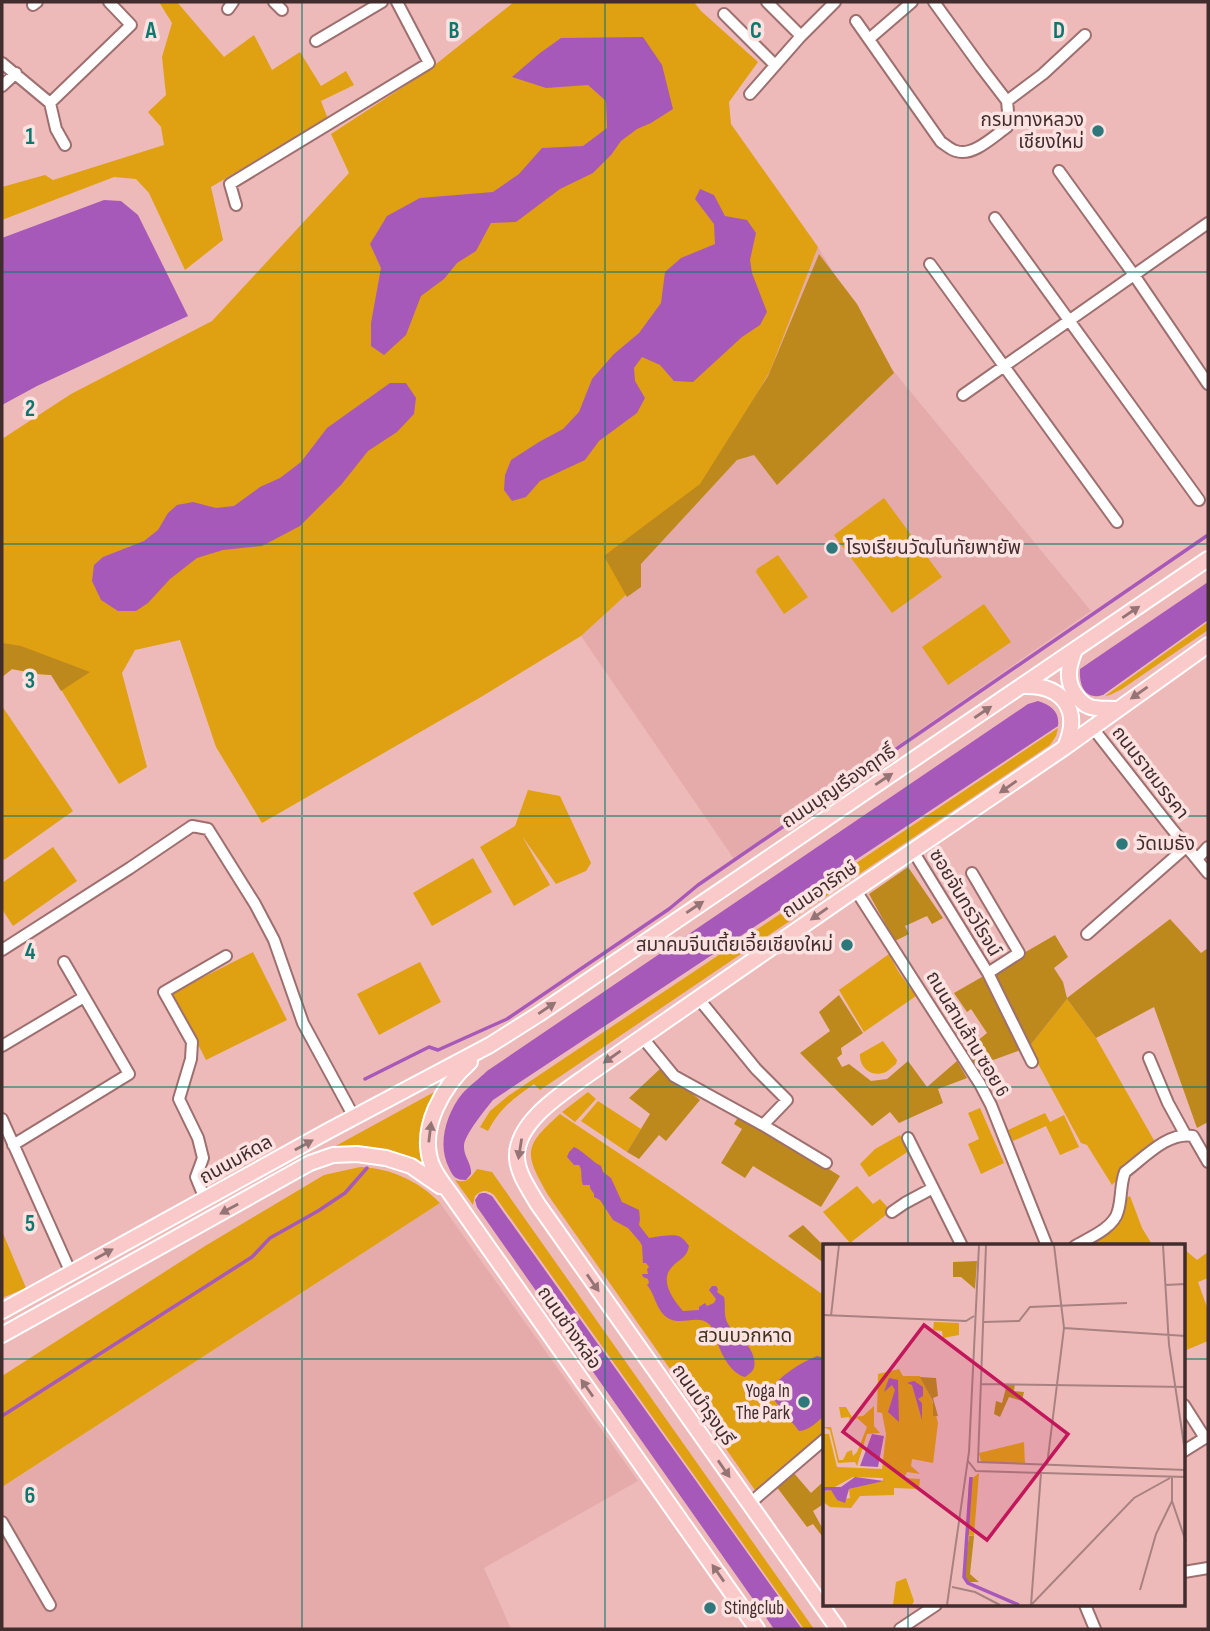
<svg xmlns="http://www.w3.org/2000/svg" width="1210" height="1631" font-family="'Sofia Sans Condensed','Noto Sans Thai',sans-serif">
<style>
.built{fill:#e5abaa}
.green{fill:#dfa012}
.forest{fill:#bd891d}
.water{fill:#a759b9}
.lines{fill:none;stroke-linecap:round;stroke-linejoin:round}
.stream{stroke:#a759b9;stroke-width:3.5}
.minor-casing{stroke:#9d6f6e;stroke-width:14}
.major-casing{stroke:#fff;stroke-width:18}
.minor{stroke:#fff;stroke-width:10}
.major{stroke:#facaca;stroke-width:14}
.oneway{fill:#947474}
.grid{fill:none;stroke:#0f766e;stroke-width:2;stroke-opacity:0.55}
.poi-dot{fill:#2e777b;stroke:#fce2e1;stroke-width:2.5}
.labels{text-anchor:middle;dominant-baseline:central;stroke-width:7;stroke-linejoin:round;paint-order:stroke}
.poi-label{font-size:19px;fill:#412d2d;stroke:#fce2e1;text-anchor:end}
.street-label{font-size:19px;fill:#412d2d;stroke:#fce2e1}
.park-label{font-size:19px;fill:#3f331d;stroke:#fce2e1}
.inset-river{fill:none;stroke:#a759b9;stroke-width:3.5}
.inset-road{fill:none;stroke:#a88281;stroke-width:2}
.view{fill:#c2185b;fill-opacity:0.15;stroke:#c2185b;stroke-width:3.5}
.inset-edge{fill:none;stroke:#412d2d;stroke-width:3.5}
.grid-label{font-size:23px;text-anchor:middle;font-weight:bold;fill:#0f766e;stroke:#fce2e1;stroke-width:7;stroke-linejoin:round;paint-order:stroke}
</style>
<rect width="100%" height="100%" fill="#edbab9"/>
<path class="built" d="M818 247 891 368 1091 611 734 859 581 636 627 594 609 559 770 371Z
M440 1203 638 1481 484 1568 511 1629H2V1487Z"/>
<path class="green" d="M159 2H177L224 57 254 35 272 70 300 52 321 86 346 71 354 85 321 101 328 119 211 187 223 240 185 270 149 193 136 179 114 177 2 220V187L45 175 53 180 164 145 161 127 148 112 166 95 162 57 172 23Z
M514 2H694L701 11 758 62 729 102 731 124 818 247 770 371 702 489 641 538 627 594 581 636 481 697 262 823 216 747 180 640 135 650 122 673 147 767 119 784 52 675 38 674 12 669 2 677V439L71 394 212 321 349 173 331 134 426 72Z
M884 498 942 577 892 613 834 535Z
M778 555 808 597 784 614 756 572 757 569Z
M984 604 1011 642 948 685 922 647Z
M1208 622V630L1122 689 1110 695 1105 696Z
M2 706 73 811 4 860 2 857Z
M1058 728 1056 736 1050 745 540 1090 534 1084C512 1100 501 1107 488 1131L480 1127 490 1111 508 1096Z
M528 790 560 796 591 863 586 871 556 884 522 836 550 885 514 906 480 847 515 826Z
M53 847 77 881 13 926 2 909V883Z
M473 858 492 892 432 926 413 893Z
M253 952 287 1020 206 1060 172 993Z
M889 954 898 971 916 996 864 1032 839 990Z
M420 962 441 1002 379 1035 357 994Z
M1067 999 1096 1038 1155 1142 1112 1185 1087 1145 1081 1143 1029 1047Z
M883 1041 897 1060 896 1064C892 1067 889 1070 886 1072 872 1078 859 1068 860 1054Z
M436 1091 425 1114 420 1144 425 1168 360 1148H332Z
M588 1092 596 1099 575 1122 562 1112Z
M598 1101 641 1129 627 1152 581 1121Z
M980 1108 1004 1163 981 1174 968 1144 979 1139 968 1113Z
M1045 1113 1050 1122 1064 1115 1079 1147 1060 1155 1046 1126 1013 1141 1008 1130Z
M560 1114 671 1188 825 1296V1437L757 1493 548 1195C524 1153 523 1147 560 1114Z
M900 1135 909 1151 869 1177 860 1164 875 1149Z
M360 1167C390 1168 419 1181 440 1203L2 1487V1376L205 1246 324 1175Z
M477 1169 492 1172 814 1629H804L494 1195C487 1190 482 1189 475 1196L473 1205 455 1180C467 1184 470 1178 477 1169Z
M857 1186 873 1204 880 1199 891 1211 850 1243 823 1212Z
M1130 1196 1142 1228 1153 1246H1079L1106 1230 1123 1200Z
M2 1231 26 1288 2 1298Z
M1184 1249 1197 1260 1208 1252V1278L1198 1282 1208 1310V1341L1184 1351Z"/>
<path class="forest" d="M819 254 857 304 894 373 777 485 754 455 737 460 641 564V587L627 597 604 556 700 484 768 376Z
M2 643 21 646 90 672 61 691 51 675 38 674 12 669 2 677Z
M908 867 943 918 932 924 927 916 905 926 909 934 895 941 869 894Z
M1170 919 1201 953 1208 948V1122L1197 1128 1154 1007 1096 1038 1067 999 1029 1047 974 1067 965 1051 987 1033 971 1009 967 1012 954 993 1055 935 1068 957 1054 968 1063 982 1067 998Z
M839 995 863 1033 841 1048 842 1054 837 1058 842 1067 849 1064 871 1081 887 1079 908 1061 927 1087 957 1061 967 1078 938 1089 943 1103 899 1123 890 1112 872 1126 800 1053 830 1031 819 1012Z
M661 1068 700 1100 666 1141 659 1135 639 1159 627 1152 650 1114 629 1098Z
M740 1114 840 1176 821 1207 753 1166 745 1178 721 1163 742 1129 734 1124Z
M803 1225 825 1247V1264L788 1236Z
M793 1472 811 1493 825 1480V1503L813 1511 825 1533V1540L813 1524 807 1527 776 1486Z"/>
<path class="water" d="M643 37 662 65 673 109 651 123 637 129 621 141 611 155 593 173 560 189 516 222 491 223 476 251 457 263 444 279 421 296 406 335 384 355 371 346V323L381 268 370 244 387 216 420 198 493 192 519 174 542 148 583 146 607 128 606 101 588 85 546 88 512 77 540 53 561 38Z
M700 189 714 195 725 216 747 220 756 233 750 260 752 273 767 312 760 325 742 337 693 382 674 381 660 365 642 357 634 368 635 381 645 398 637 413 599 441 585 460 540 481 526 497 512 501 504 490 505 475 511 460 539 442 563 429 579 412 592 379 614 354 639 333 661 303 665 272 681 258 715 244 714 224 695 199Z
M104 200 121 201 138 215 188 316 37 386 2 405V238Z
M390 383H406L416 398 414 414 397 432 368 451 341 485 300 526 262 546 223 550 197 558 170 579 148 603 136 611H118L101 600 92 581 94 565 103 557 144 541 158 530 168 513 177 505 193 502 216 508 234 506 260 487 280 478 301 462 327 428Z
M1208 582V620L1103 695C1084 701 1079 684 1080 669Z
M1038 701C1051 705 1060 712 1058 726L493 1100C486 1109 463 1136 464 1147 464 1157 472 1164 471 1174L466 1180C456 1180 453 1177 449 1168 437 1145 446 1114 462 1094 469 1086 479 1079 487 1071L1028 704Z
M574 1147C585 1152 591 1161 601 1166L603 1172 611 1178 622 1202 639 1210 640 1219 639 1225 649 1238C653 1237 657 1237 661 1236 676 1235 680 1233 689 1246 687 1258 679 1259 672 1267 659 1280 673 1300 683 1311L699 1310V1307L705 1303 707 1306 714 1303 716 1299 709 1290 712 1286H716L718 1289 717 1292 724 1297C726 1305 723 1316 728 1324 736 1338 751 1342 754 1359 756 1368 753 1372 745 1377 732 1374 722 1356 718 1344 716 1338 714 1329 709 1324 699 1315 683 1324 672 1320 656 1314 656 1295 647 1285L649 1283 648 1279 643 1277 642 1274H648L647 1269 649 1267 646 1263H643L642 1246 640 1242 628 1228 613 1220 600 1200 594 1197V1194L590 1188V1185H583C580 1179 583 1170 579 1165H574L567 1157 569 1152Z
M482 1193H486L492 1196 802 1629H774L477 1207 475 1200 479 1194Z
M817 1356 825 1358V1415C818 1421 809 1431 799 1431L768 1392C779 1377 799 1363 817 1356Z"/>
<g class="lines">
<path class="stream" d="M365 1079 429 1047 438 1050 507 1019 669 909 698 885 1208 535
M2 1416 252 1257 270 1238 318 1211 345 1193 367 1168"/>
<defs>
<path id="minor" d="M274 2 282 10
M767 2 801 36
M934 2 981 67 1007 101
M33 5 37 2
M228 9 233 2
M724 14 775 65
M856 21 941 142C946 145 951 150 956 151 973 157 994 136 1007 127L1009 122 1007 101 1043 74 1085 35
M869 39 912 2
M316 41 382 2
M2 63 50 103 131 25 109 2
M2 86 16 73
M750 94 801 36 835 2
M50 103 56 129 65 145
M1059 171 1134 275 1208 384
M236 205 230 184 429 63 397 2
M995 218 1199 500
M930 264 1117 522
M963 395 1208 223
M1092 727 1168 824 1208 873
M913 851 988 973 1032 1062
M1197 859 1208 847
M972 873 1019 953 988 973
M855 889 980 1084 991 1105 1047 1246
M1087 934 1186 847
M2 950 130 868 192 826 208 829 255 904 274 940 303 1023 354 1117
M642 1037 674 1076 763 1125 787 1100 756 1069 698 998
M2 1046 84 997
M1149 1058 1168 1103 1185 1134
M2 1119 71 1273
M763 1125 826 1163
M908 1138 962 1246
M13 1145 129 1074 64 962
M205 1199 196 1177 203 1158 198 1138 179 1099 191 1059 192 1042 164 992 226 956
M892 1212 905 1203 933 1188
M1075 1246C1089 1238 1114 1228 1118 1211 1122 1198 1120 1184 1125 1172 1144 1158 1168 1131 1193 1136L1208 1162
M1184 1405 1205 1438
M1184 1451 1208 1436
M749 1504 825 1439
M2 1522 50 1605
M1184 1572 1208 1568
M1085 1605 1095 1629
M900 1629 936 1605"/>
<path id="major" d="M1075 650C1069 665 1065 679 1075 694 1078 698 1083 704 1088 706 1095 710 1108 708 1117 709
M1022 686C1062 684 1082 709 1065 747
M470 1062C443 1086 418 1128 432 1165 436 1175 443 1184 450 1193L757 1629
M2 1311 328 1131 490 1045 539 1014 1208 559
M2 1335 310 1163 333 1155 357 1154 386 1158 411 1166 440 1186
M838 1629 537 1203C529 1189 518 1174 517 1158 515 1122 564 1092 589 1074L843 898 1064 748 1208 645"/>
</defs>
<use href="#minor" class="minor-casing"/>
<use href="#major" class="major-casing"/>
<use href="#minor" class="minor"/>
<use href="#major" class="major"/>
</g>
<defs><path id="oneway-solid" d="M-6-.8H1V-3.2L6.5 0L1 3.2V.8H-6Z" transform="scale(1.75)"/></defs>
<g class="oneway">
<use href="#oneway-solid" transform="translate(1131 612) rotate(-34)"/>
<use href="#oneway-solid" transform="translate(1139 693) rotate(145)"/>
<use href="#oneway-solid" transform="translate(983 712) rotate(-34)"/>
<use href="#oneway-solid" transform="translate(884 779) rotate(-34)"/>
<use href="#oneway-solid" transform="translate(1008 787) rotate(145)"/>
<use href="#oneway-solid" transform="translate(695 907) rotate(-34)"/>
<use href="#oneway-solid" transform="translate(819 914) rotate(145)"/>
<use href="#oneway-solid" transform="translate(547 1008) rotate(-34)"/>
<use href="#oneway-solid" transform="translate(612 1057) rotate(145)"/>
<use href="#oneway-solid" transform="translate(430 1132) rotate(-83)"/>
<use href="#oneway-solid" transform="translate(304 1145) rotate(-29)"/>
<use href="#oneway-solid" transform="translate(520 1149) rotate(99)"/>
<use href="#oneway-solid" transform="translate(229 1209) rotate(151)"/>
<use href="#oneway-solid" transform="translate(104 1254) rotate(-29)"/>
<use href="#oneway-solid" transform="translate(593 1283) rotate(55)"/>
<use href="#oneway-solid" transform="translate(587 1388) rotate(-125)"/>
<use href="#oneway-solid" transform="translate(724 1469) rotate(55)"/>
<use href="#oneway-solid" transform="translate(718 1573) rotate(-125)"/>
</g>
<path class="grid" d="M302 2V1629M605 2V1629M908 2V1246M2 272H1208M2 544H1208M2 816H1208M2 1087H1208M2 1359H825M1184 1359H1208M908 1605V1629"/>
<g class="poi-dot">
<circle cx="1098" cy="131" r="7"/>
<circle cx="832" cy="548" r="7"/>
<circle cx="1122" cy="844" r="7"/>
<circle cx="847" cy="945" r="7"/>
<circle cx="804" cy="1402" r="7"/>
<circle cx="710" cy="1608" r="7"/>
</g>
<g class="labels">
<g class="poi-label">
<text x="1084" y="120">กรมทางหลวง<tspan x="1084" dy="22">เชียงใหม่</tspan></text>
<text x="846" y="548" text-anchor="start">โรงเรียนวัฒโนทัยพายัพ</text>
<text x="1136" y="844" text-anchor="start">วัดเมธัง</text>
<text x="833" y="945">สมาคมจีนเตี้ยเอี้ยเชียงใหม่</text>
<text x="790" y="1391">Yoga In<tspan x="790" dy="22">The Park</tspan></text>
<text x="724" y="1608" text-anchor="start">Stingclub</text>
</g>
<g class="street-label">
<text transform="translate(1150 773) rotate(52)">ถนนราชมรรคา</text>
<text transform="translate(839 787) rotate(-34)">ถนนบุญเรืองฤทธิ์</text>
<text transform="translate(820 890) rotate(-34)">ถนนอารักษ์</text>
<text transform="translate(965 903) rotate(59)">ซอยจันทรวิโรจน์</text>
<text transform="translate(967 1034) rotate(59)">ถนนสามล้าน ซอย 6</text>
<text transform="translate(236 1160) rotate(-29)">ถนนมหิดล</text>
<text transform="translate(569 1328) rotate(55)">ถนนช่างหล่อ</text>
<text transform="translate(703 1405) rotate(55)">ถนนบำรุงบุรี</text>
</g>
<g class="park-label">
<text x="745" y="1336">สวนบวกหาด</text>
</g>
</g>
<g transform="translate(823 1244)">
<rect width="362" height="362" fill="#edbab9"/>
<path d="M111 78 136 79V91L120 94 119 87 110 86ZM76 125 80 132H97L110 159 115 179 110 219 89 215 88 222 97 230 84 228 81 234 97 235 96 245 71 244V251L37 252 28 264 7 263 0 258V247H6L0 243V190H6L14 223 59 225 63 190 59 169 54 168 55 130ZM30 233 60 234V237L26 245 27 254 14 256 8 245ZM51 162V182L57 189 44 190 34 222 32 218 15 219 7 186 0 183H8L16 216H20L24 208 29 206 30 212 34 208 44 183 34 174 27 178 26 173 18 174 16 163H23L29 173 40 172ZM201 198 202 220 158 218 156 209ZM156 229 151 292 143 291 146 237ZM83 334 91 357 89 361H70L73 338Z" fill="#dfa012" fill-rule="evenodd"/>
<path d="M154 17 152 45 138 33H130V18ZM97 133 113 134 115 152 110 154 115 172H110V158ZM184 140H192L191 147 201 148 199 157 186 153 177 173 171 170 173 157 179 159ZM146 292H151L147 330 156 338H146L141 330Z" fill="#bd891d"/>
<path d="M66 134 75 136 76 178 65 168 72 146 69 141 61 148ZM91 137 100 143V152L95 155 99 159V176L89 141 84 139ZM49 190 61 192 55 223 37 222ZM32 233 61 237 26 245 22 259 14 256 8 246 0 247V243H18Z" fill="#a759b9"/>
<path class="inset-river" d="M148 233 141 333 145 339 196 361"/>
<path class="inset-road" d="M163 1 155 218 363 226M340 1 346 101 363 214M342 41 363 40M0 71 143 77 151 72M8 72 16 1M161 78 196 77 207 63 304 59M241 84 363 92M157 140 363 143M145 217 153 227 363 233M224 221 241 84 231 1M349 257 363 298M129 343 152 348 177 361M317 346 333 290 349 257V233M209 360 311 254 347 234M124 361 146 208 156 1M208 361 218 229"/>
<path class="view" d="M101 81 245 190 164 296 20 188Z"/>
<rect width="362" height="362" class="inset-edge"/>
</g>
<g class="grid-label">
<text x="151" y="38">A</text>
<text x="454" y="38">B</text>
<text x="756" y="38">C</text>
<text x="1059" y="38">D</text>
<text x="30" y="144">1</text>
<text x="30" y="416">2</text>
<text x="30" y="688">3</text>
<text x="30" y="959">4</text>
<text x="30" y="1231">5</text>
<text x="30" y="1503">6</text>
</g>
<rect width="1210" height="1631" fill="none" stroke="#412d2d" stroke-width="7"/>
</svg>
